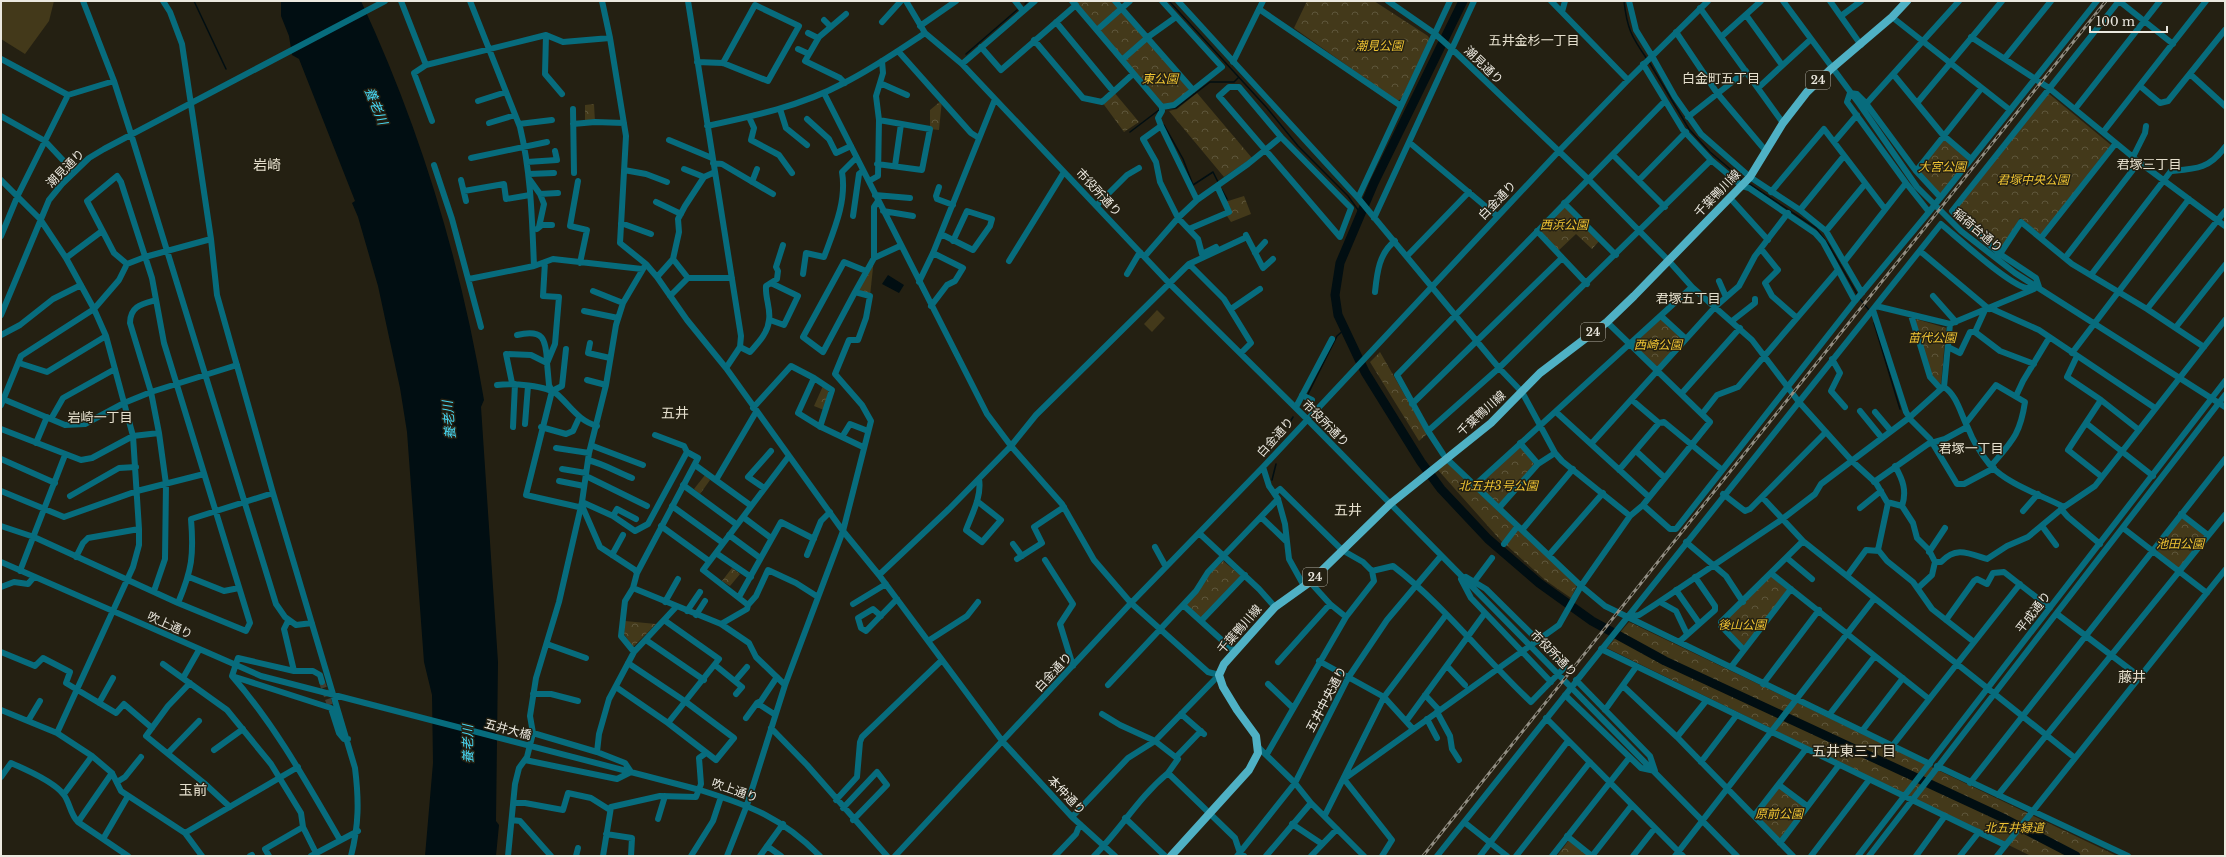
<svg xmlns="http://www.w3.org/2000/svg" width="2226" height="857" font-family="'Libre Baskerville','Noto Sans JP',serif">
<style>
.park{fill:url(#park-crowns)}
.pitch{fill:#43391a}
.water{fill:#010e12}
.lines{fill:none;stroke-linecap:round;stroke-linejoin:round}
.stream{stroke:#010e12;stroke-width:1.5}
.river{stroke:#010e12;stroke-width:9}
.minor-tunnel{stroke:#423e31;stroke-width:6;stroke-dasharray:6 3;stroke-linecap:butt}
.minor{stroke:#076c7d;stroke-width:6}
.major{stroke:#4fb1c5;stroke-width:8}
.rail-casing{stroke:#918d82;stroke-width:3}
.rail{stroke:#242012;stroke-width:1.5;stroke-dasharray:4.5;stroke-linecap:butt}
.labels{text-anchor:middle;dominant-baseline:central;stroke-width:3;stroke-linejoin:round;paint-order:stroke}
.shield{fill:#242012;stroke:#afaca2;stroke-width:1}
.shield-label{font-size:11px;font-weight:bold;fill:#ebe8df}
.park-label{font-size:12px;font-style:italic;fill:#eec333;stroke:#242012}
.street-label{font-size:12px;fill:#ebe8df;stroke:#242012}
.neighbourhood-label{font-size:13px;fill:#e5dfcd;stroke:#242012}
.water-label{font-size:13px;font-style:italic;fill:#48d9f5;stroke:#242012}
.quarter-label{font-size:14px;fill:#e5dfcd;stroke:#242012}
</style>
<defs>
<pattern id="park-crowns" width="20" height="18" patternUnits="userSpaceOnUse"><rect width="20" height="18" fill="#43391a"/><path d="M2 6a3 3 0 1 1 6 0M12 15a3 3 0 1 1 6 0" fill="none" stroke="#5e563b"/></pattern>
</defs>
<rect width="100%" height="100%" fill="#242012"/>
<path class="park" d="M1072 1H1115L1193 90 1174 105 1162 107Z
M1307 1H1374L1428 36 1430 40 1401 99 1397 101 1294 28Z
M1113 91 1139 122 1124 132 1102 102Z
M1197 93 1252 158 1224 177 1169 111 1177 109Z
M2048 93 2111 145 2042 234H2040L2020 218 2001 249 1998 248 1955 209Z
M942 100 939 130 930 129V110Z
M594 104 595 122 585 123V105Z
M1943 135 1971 159 1940 197 1916 171Z
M1244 196 1251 214 1231 222 1225 213V202Z
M1564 203 1601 239 1592 249 1576 234 1557 252 1537 231Z
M874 258 870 296 855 292Z
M1661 316 1686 339 1658 371 1630 343Z
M1916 319 1946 328 1941 384 1931 376 1914 321Z
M1380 352 1427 434 1419 441 1370 362Z
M823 386 829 392 824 410 814 406Z
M1519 447H1521L1534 464 1501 504 1497 505 1479 485Z
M1447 462 1514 526 1503 543 1438 470Z
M705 475 710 480 700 494 694 489Z
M2181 514 2208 535 2178 571 2152 551Z
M1516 530H1519L1577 585 1571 598 1545 580 1505 544Z
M1223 561 1240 575 1241 578 1201 618 1187 606V603L1209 574Z
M732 568 740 574 730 586 722 581Z
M1772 574 1791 589 1744 650 1721 622Z
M625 621 656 624 633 647 624 634Z
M1629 622 2117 856H2031L1607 648Z
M1779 785 1807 806 1780 843 1754 816Z
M1569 840 1589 856H1557Z"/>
<path class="pitch" d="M1 1H54L49 21 25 54 1 39Z
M1157 310 1165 318 1152 332 1144 324Z"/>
<path class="water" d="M281 1H361C420 128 461 262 484 400L481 407 498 662 496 821 499 825 496 856H425L433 763 432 695 424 662 407 432 400 388 378 286 358 217 352 203 355 201 299 59 292 55 289 36 281 16Z
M888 275 904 285 899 293 882 284Z"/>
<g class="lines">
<path class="stream" d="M194 1 226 69
M1169 1 1267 108 1298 146 1348 196 1361 214
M1624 1C1627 28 1631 36 1647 59
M1025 4 1028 1
M966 54 1017 10
M1649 62 1689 129 1710 152 1743 180
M1170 108H1176L1210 82H1234L1238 78
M1164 125 1183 159 1193 185 1213 172 1218 182
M1130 132 1159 110
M1748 183 1816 228 1830 247 1857 294
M1222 190 1227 199
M1860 299 1869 310
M1874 323 1900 409
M1307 396 1337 336 1345 329
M1287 427 1293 417
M1272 480 1276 464"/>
<path class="river" d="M1463 1 1374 183 1340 263 1335 295 1338 315 1365 372 1421 462 1441 489 1488 539 1539 583 1592 621 1665 661 2001 817 2076 856"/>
<path class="minor-tunnel" d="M322 682 331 708"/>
<path class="minor" d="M83 1 114 81 131 134 276 604 285 617 296 625 312 623
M163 1 170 12 182 44 211 239 217 295 273 493 355 768C359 800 359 825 351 856
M401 1 426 65
M470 1 520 127C531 173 532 219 534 266
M602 1 610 38 626 136 620 243 646 264 657 277 687 320 726 368 843 531 879 575 1003 742 1072 817 1115 856
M688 1 741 336 740 347 726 368
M906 1 925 33 962 64 1169 283 1307 419 1737 856
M1015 1 1023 11
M1072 1 1162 107V111L1158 118 1161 126 1197 200
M1115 1 1193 90
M1178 1 1358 198 1499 368 1522 392 1555 453 1562 461 1630 516
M1388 1 1434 33 1452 49 1588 179 1668 260 1692 287 1752 340 1799 402 1852 461 1876 483 1887 502 1902 506 1913 523 1917 538 1929 550 1935 562H1941C1956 546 1968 553 1987 559L2007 546 2028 537 2064 507 2095 486 2225 320
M1551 1 1628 80
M1629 1 1636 30 1652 56 1675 97 1701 134 1750 177 1800 210 1826 231 1862 293
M1783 1 1860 105 1917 187 1961 231 2015 273 2225 407
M1830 1 1861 45
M2119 1 2173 44
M1700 8 1783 123
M1259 9 1401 106
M1562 12 1565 1
M1746 15 1782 65
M1841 16 1861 1
M1892 17 2010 110
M824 20 831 27
M882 22 901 1
M1056 22 1113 91
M920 26 956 1
M1097 30 1130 1
M1676 32 1717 93 1765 150
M808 33 818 38
M546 35 545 74 562 94
M1721 37 1761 1
M1971 37 2049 88 2139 162 2225 226
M1034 40 1083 98 1102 102 1133 74
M981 47 1001 70 1076 5
M798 49 809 54
M898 51 971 133 979 138
M2005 58 2051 1
M1 59 68 95 114 81
M1123 59 1148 37 1176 17
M697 62 723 63 768 81 799 26 755 5 723 63
M1233 62 1263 1
M962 64 1035 1
M1643 64 1683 130 1711 160 1742 186 1749 188 1815 233 1823 242 1855 301
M1893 74 1943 135 1971 159
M2190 74 2225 106
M845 83 840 78 805 61 819 37 846 14
M880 83 907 95
M2140 86 2160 103 2168 101 2225 30
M1229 87H1239L1281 137 1351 208 1340 237 1219 96Z
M1758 88 1810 40
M824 93 987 414 1011 446 1062 504 1094 560 1131 603 1208 672 1219 675 1155 741 1128 758 1072 817
M478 101 506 92
M1917 103 2002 1
M1866 104 1959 1
M1162 107 1174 105 1222 67 1162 1
M573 109 574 173
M780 109 786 128 807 145
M2075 109 2160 1
M1 116 45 141 74 172
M749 117 754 128 751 140 779 155 792 173
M1688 117 1746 71
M807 119 829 139 836 153 851 146
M432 121 414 73 426 65 546 35 563 42 610 38
M489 123 515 115
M519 124 552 120
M573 124 595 122 624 123
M707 126C754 116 801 106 844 83 872 69 898 51 925 33
M1161 126 1143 139 1156 162 1160 182 1178 218 1198 239 1202 254 1216 247
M2104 131 2206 1
M669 140 712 158
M1834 142 1857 115
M1410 143 1497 216
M1613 155 1665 207
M2133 157 2145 133 2146 126
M471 158 547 142
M527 162 557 160 555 151
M713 163 722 164 773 194
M877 164 922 170 930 129 879 120
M434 165 452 219 481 327
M895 166 901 124
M684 169 704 177
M624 170 646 174 667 182
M1916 171 1981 89
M529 174 554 173
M1 180 40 219 66 258 94 309 106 336 133 436 139 529V545L133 567 57 733
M461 180 466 201
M530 180 540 194 558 193
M1639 180 1686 132
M578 181 570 226 587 230 580 263
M869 181 878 176 879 120 876 96 883 73 882 61
M752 182 757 169
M939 187 936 196 937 199 953 205
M464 191 504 184 506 199 530 195
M1771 192 1824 129 1885 209
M875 195 910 198
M1358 198 1450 1
M1730 198 1768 240
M656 202 681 214
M1564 203 1616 255
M1096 206 1127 175 1139 168
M1800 210 1844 156
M883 211 913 216
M1929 212 1906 183 1847 102 1850 93 1857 94 1865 102 1916 171 1940 197
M853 216 859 174 863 171
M1374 218 1474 1
M621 223 651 234
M539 227 544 204 540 194
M537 229 542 225H552
M1189 229 1229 212 1217 186
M1537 231 1587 284
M1826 231 1865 184
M941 234 973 250 990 226 992 219 967 211 953 241
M1246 235 1263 268 1273 259
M1 236 18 195 68 95
M2041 238 2116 143
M1761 249 1778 270 1765 283 1772 296 1797 318
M1920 251 1989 309
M1255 253 1265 242
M2000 254 2021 222 2072 264 2147 309 2204 347
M1145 256 1178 218 1197 200 1248 164 1281 137
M1407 256 1469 192
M66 258 102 231
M874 258V207L878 201
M2065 258 2139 162
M673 259 688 278
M1009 261 1064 172
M545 262 543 296 559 297 555 344 547 363 549 385 552 391 526 495 583 508 600 547 635 570 637 573 633 588 625 601 621 636 634 652
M1844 262 1906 183
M1189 264 1224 299 1251 343 1241 353
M803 274 806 253 824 257C834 230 847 201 842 172L856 158
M1127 274 1140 252
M2091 275 2171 171C2196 169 2209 169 2225 147
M657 277 673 259 679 232 678 219 685 206 704 177 715 172
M469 279 534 266 553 259 642 269
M1719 281 1726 297
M919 282 933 253 995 99
M2039 287 2036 278 2000 254 1952 211 2119 1
M593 291 623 303
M855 292 823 352 803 337 844 262 866 271
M1375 292C1377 273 1379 253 1395 241
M670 296 688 278H732
M1933 296 1956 322
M931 306 947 285 955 281 963 268 933 253
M1876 306 1950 324 2034 289
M1990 308 2039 330 2155 408
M1231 309 1260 289
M2147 309 2225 211
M1873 310 1906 412 1911 420 1930 439 1957 484H1964L1994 468
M1985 310 1975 332 2000 351 2034 364
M584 311 618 318
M1 315 49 200 62 184 89 158 104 149 385 1
M1911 315 1930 377 1941 389
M1661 316 1686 339
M770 320 784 325 798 296 771 283
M1732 321 1755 303V299
M2176 327 2225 265
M1 335 20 325 53 299 81 285
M517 335C543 329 546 338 547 362
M590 343 588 353 610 358
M740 347 750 352C758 343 768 333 769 320 771 309 765 298 766 286L777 279 778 271 776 267 783 245
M1948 347 1960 353 1970 332H1975
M2072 353 2189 199
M2077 356 2067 377 2101 400
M1832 359 1840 373 1831 391 1845 407
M19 363 47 372 106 336
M814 378 832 390 820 427
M587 380 606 385
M512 383 506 354 531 355 547 363
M497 385C511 383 547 385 558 395 571 407 579 421 597 426
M1944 387C1957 395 1961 415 1968 428 1973 441 1981 454 1990 465 2007 484 2041 495 2064 507
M552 391 562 386 566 349
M1682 393 1740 328
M1302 395 1312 400
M2016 396 2023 381 2049 338
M3 399 65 425 85 424 124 403 151 392 237 365
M1632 400 1659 423 1664 422 1721 469
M1412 404 1562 258
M1 405 21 356 94 309 119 280 127 264 145 257 211 239
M1296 407 1332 339
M753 408 791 366 814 378 798 413 819 426 863 447
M1860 411 1882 438
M1556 412 1649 497
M1875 412 1891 431
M1702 414 1717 395 1738 387 1838 270
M51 419 63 398 115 369
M1966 423 1996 385 2025 402C2020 435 2012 441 1991 466
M2086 423 2153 476
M525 424 528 386
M513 427 515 384
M541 427 566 434 573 431 579 418
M1 429 81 460 92 458 133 436 159 433
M1428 431 1499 368 1711 160
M842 437 850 424 868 431
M36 443 47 417
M1520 443 1538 464
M1591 444 1715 307 1739 286 1755 256 1788 213
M593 446 643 465
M556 448 589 453
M1636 451 1665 478
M1443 454 1428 431 1397 375 1665 101
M1 459 55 483
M1447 459 1581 586 1605 606 1930 764
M588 460C604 464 617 472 632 478
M695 465 750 505
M1895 466C1903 480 1907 491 1902 506
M1263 467 1269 486 1278 499 1285 524 1289 559 1304 586
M562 469 586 473
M1619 470 1659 423
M586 476 647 506
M2102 477 2068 450 2101 400 2139 430
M716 480 756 412
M559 481 584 486
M1874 482 1928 444 1945 439 1967 427
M683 485 736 524
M1475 485 1692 287
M764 488 748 477 771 451
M1 491 64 517 137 491 204 474
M1723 494 1745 511 1750 509 1826 432
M70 496 119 468 136 467
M1762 497 1803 541 2075 758
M977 501 1001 520 982 542 966 530C972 514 982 496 979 479
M582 502 613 516 617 509 636 519
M1643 505 1670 529H1676L1855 301 1929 212 2097 1
M672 506 723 543
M1499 508 1538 464 1555 453
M1860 508 1881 491
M2061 509 2068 517 2100 544
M2023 511 2038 494
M2181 514 2208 535
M613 516 635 531 648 524 687 452
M743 517 771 538
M1261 517 1287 542
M1 526 34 537 178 603 246 631 250 623 164 343 152 278 121 182 117 176 87 201 114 253 127 264
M661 526 709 561
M2042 526 2056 545
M2123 528 2207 593
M1522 530 1573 469
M1199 533 1259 589 1275 607
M729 535 760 558
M1686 542 1726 576 1743 602
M1013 544 1022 556
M1504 544 1517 527
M1155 547 1166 567
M1878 550 1888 503
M1929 552 1945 528
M716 553 751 577
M612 555 623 535
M807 555 821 521 830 512
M1549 555 1603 493
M76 557 83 543 88 538 139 529
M1787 558 1812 579
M1017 559 1042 543 1034 527 1064 507
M1045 560 1073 604 1060 624 1073 666
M1 562 261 676 700 790C751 806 781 817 820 856
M20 571 65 455
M1372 571 1393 566C1444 605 1484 658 1531 702L1565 667 1486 589 1466 577
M637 573 698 458 687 452 684 446 655 435
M1772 574 1929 699
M879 575 949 509 1011 446 1036 415 1189 264 1247 237
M1847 576 1866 550 1879 551 1887 561 1913 582 1932 609 1974 642
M189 577 224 591 239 588
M1461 579 1471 598 1551 682
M1310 582 1330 604 1346 617
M1474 582 1492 558
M1 587 14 582 28 584 34 577
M633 588 721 624 749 643 756 657 785 685
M1918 588 1932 575 1935 562
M1676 590 1699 623
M154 591 165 559 166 484 159 433 151 392 130 323C130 306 142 304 156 300
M739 597 781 522 814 539
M665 602 678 579
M1660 602 1676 611 1687 634
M178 603C192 570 194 555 191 519L273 493
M853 604 886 584
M748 605 756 596 768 570 796 583 818 597
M1183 605 1235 652
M687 611 700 592
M2057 614 2140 677
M696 615 705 601
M881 616 873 609 858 618 861 628 866 631 897 599
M1628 617 1639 615 1656 604 1781 520 1815 494 1821 484 1910 417 1941 389 1944 387 1950 324
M664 620 719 659 668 723
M1946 620 1974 581 1977 579 1987 584 1993 573 2004 572 2050 608
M288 621 284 629 294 671
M1201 621 1245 575
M721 624 747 609 748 605 703 570 789 456
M646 640 704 680
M928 641 967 616 978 602
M1679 642 1715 610V606L1695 577
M547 644 586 658
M1601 649 2005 845
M1744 650 1721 626V622L1803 541
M1 652 35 666 43 658 70 672 66 683 116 713 124 704 152 728
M1319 661 1384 697 1413 729
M1278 662 1330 604
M163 664 227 710 271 764 301 813 303 827 316 853
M715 665 742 687 736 694
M1447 666 1465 685
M1731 667 1791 589
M232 676 331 708 339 733 344 739H348
M183 678 199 650
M735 681 747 667
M322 682 320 675 313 671H294L238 658 232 676C275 725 307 783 340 840
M190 683 168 706 146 736 204 783 230 807
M1268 684 1292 707
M1763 684 1819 610
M1108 685 1196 591 1208 572 1278 499
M1623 686 1677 737 1793 856
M616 687 668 723 716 760 734 738 686 702 628 663
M533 694H551L578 701
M1425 695 1439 710
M1565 695 1641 768 1655 771 1650 756 1576 680
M99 703 113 678
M757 703 774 714
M1 710 57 733 92 756 112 773 121 791 185 833 202 856
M1605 710 1636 667
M1437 712 1450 736 1452 749 1459 760
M1102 714 1120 725 1155 741 1178 759 1168 773 1235 838 1240 853 1244 856
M1181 714 1204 734
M1829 715 1875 656
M746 718 757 703 761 701 777 677
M1546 718 1683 856
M1427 719 1437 738
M1407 720 1485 613
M28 721 40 701
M771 728 807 765 887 856
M1862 731 1903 678
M533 733 597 752 625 763 631 772
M1677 737 1706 701
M1893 745 2020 584
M1258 747 1295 783 1311 803 1364 856
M214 750 243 729
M597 752 599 734 609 699 634 652 676 607
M168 753 199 721
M1267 754 1346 617 1374 581 1372 571 1363 562 1342 550 1280 489 1275 493
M1176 757 1201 731
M525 760 617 779 631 772
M1701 762 1736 716
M1937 766 2128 856
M1 777 11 763C25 769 55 782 64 795 70 803 70 814 78 822L128 856
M117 782 125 777 141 757
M1970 783 2225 459
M1779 785 1807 806
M64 794 92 756
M1998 795 2225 515
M836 800 857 777 860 742 862 737 942 660
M514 803H525L563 810 568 793 591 798 610 810
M843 808 877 772 887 785 853 820
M1325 815 1384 697 1446 615
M1754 816 1806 749
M1125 818 1165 856
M658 819 665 796
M512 820 520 821 551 856
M78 822 112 773
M1464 822 1507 856
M1292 824 1322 844
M185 833 298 767
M606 834 632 838 631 856
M1567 836 1592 856
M103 839 128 796
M1780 843 1839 765
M767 846 781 856
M250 856 252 855
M269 856 265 849 303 827
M311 856 358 831
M508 856 515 784 519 768 527 757 533 733 530 716 536 678 559 602 582 502 589 453 606 385 616 325 623 303 646 264
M576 856 578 848
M603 856 611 807 660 796 696 797 701 784 699 758 706 753
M691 856 713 821 721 797
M727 856 747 805 785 685 843 531 871 421 862 405 835 374 849 340H858L866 318 870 296 855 292 874 258 900 246
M760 856 783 824
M895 856 1131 603 1263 467 1559 151 1628 80 1708 1
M1055 856 1076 834 1080 824
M1094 856C1121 829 1138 798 1168 773
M1237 856 1295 783 1348 678 1387 620 1441 556
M1266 856 1311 803
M1311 856 1337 829
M1382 856 1392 840 1344 779 1559 625 1581 586 1630 516 1643 505 1710 422 1607 322
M1437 856 1941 224C1958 238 2007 283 2026 288 2030 288 2035 287 2039 287
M1480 856 1568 741
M1516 856 1590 762
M1552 856 1629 758
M1592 856 1632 805
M1633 856 1655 828
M1675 856 1874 599
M1811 856 1869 780
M1858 856 2225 381
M1869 856 2225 395
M1916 856 1945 816
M1960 856 1979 832
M1997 856 2225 570"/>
<path class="major" d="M1171 856 1249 770 1258 753 1256 736 1237 710 1223 687 1219 675 1224 664 1275 607 1310 582 1390 504 1491 423 1540 373 1607 322 1634 296 1750 177 1783 123 1807 92 1831 69 1892 17 1907 1"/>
<defs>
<path id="rail" d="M1423 856 2106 1"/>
</defs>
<use href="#rail" class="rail-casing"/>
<use href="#rail" class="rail"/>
</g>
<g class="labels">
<g class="shield">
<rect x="1806" y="71" width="24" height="18" rx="3"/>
<rect x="1581" y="323" width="24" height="18" rx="3"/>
<rect x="1303" y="568" width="24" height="18" rx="3"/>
</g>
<g class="shield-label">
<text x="1818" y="80">24</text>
<text x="1593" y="332">24</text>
<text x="1315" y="577">24</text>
</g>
<g class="park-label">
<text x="1379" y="45">潮見公園</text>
<text x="1160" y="78">東公園</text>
<text x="1942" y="166">大宮公園</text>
<text x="2033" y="179">君塚中央公園</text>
<text x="1564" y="224">西浜公園</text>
<text x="1932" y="337">苗代公園</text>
<text x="1658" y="344">西崎公園</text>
<text x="1498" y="485">北五井3号公園</text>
<text x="2180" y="543">池田公園</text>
<text x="1742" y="624">後山公園</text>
<text x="1779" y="813">原前公園</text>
<text x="2014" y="827">北五井緑道</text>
</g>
<g class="street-label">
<text transform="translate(1484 65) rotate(44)">潮見通り</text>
<text transform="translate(65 168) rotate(-45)">潮見通り</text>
<text transform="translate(1099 192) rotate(47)">市役所通り</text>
<text transform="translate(1717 193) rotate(-46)">千葉鴨川線</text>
<text transform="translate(1497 200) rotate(-46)">白金通り</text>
<text transform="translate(1978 230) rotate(40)">稲荷台通り</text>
<text transform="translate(1481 413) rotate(-42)">千葉鴨川線</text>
<text transform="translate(1326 423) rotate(45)">市役所通り</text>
<text transform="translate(1275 437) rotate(-48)">白金通り</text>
<text transform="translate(2033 612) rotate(-52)">平成通り</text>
<text transform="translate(170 625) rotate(24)">吹上通り</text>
<text transform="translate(1239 629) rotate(-49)">千葉鴨川線</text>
<text transform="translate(1554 653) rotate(45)">市役所通り</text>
<text transform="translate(1053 672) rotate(-47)">白金通り</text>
<text transform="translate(1326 699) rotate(-62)">五井中央通り</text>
<text transform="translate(508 729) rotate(15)">五井大橋</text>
<text transform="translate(735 790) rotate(19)">吹上通り</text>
<text transform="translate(1067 795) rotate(46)">本仲通り</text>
</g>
<g class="neighbourhood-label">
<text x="1534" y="40">五井金杉一丁目</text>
<text x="1721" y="78">白金町五丁目</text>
<text x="2149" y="164">君塚三丁目</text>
<text x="1688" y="298">君塚五丁目</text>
<text x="100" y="417">岩崎一丁目</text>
<text x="1971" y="448">君塚一丁目</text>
</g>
<g class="water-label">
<text transform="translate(376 106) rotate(68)">養老川</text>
<text transform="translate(449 420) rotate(-95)">養老川</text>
<text transform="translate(468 744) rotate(-91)">養老川</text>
</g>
<g class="quarter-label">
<text x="267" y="165">岩崎</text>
<text x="675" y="413">五井</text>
<text x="1348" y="510">五井</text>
<text x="2132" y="677">藤井</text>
<text x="1854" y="751">五井東三丁目</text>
<text x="193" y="790">玉前</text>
</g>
</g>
<rect width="2226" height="857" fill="none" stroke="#ebe8df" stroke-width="4"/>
<path d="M2090 26v6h77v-6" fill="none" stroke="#ebe8df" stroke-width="2"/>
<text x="2096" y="26" font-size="12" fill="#ebe8df" stroke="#242012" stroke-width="3" paint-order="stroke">100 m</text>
</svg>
